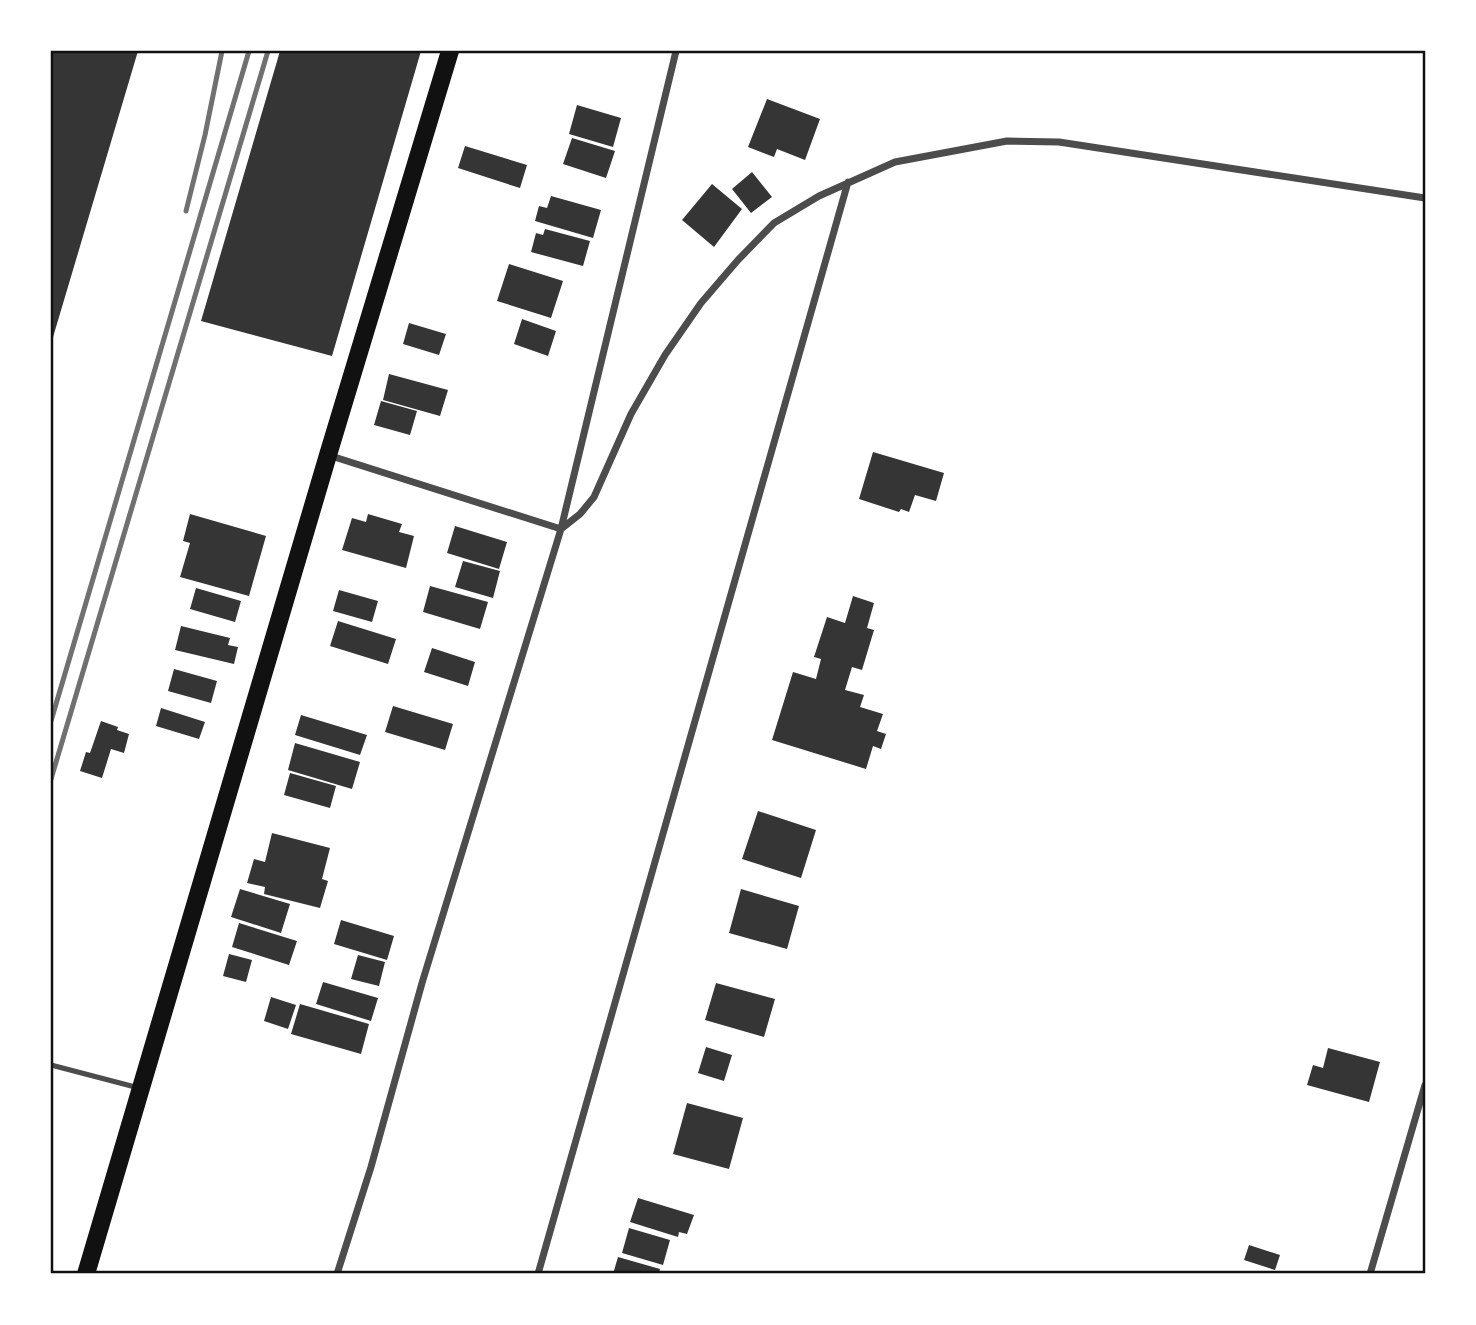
<svg xmlns="http://www.w3.org/2000/svg" width="1476" height="1325" font-family="'Work Sans',sans-serif">
<style>
.building{fill:#353535}
.lines{fill:none;stroke-linecap:round;stroke-linejoin:round}
.service{stroke:#4c4c4c;stroke-width:5}
.minor{stroke:#4c4c4c;stroke-width:7}
.primary{stroke:#111;stroke-width:18}
.rail{stroke:#707070;stroke-width:5}
.neatline{fill:none;stroke:#111;stroke-width:2.5}
</style>
<rect width="100%" height="100%" fill="#fff"/>
<path class="building" d="M51 51H138L51 344Z
M280 51H421L332 356 201 321Z
M767 99 820 119 805 160 777 149 774 157 748 147Z
M577 105 621 118 613 147 569 134Z
M572 138 615 151 606 178 563 164Z
M465 146 527 165 520 188 458 168Z
M752 172 772 197 751 213 732 189Z
M712 184 742 209 714 247 682 220Z
M551 196 601 210 593 238 535 221 539 206 547 208Z
M545 229 590 241 583 266 531 252 536 233 543 235Z
M509 264 563 281 551 318 497 301Z
M522 319 556 331 548 356 514 344Z
M409 323 446 334 439 355 403 344Z
M389 374 448 390 440 416 383 400Z
M381 401 417 411 410 435 374 425Z
M873 452 944 473 936 501 915 495 909 512 901 509 899 512 859 499Z
M190 514 266 536 249 596 180 577 190 543 183 541Z
M368 514 402 524 399 532 414 536 406 568 342 550 352 518 366 522Z
M455 526 507 542 499 569 447 553Z
M463 561 500 571 493 598 455 587Z
M430 586 488 602 480 629 423 612Z
M196 588 241 601 235 622 190 609Z
M339 590 378 601 372 622 333 611Z
M853 596 874 603 867 628 874 630 862 670 852 667 845 690 864 695 860 707 883 714 877 731 886 734 881 749 873 746 866 769 772 740 793 672 816 679 821 659 814 657 827 617 845 623Z
M338 621 396 639 388 664 330 646Z
M181 626 230 638 228 645 238 647 234 664 175 650Z
M432 648 475 662 468 686 424 672Z
M174 669 217 681 211 703 168 691Z
M393 706 453 724 445 750 385 732Z
M161 708 205 722 199 739 156 726Z
M301 715 367 735 360 755 295 735Z
M101 721 118 727 117 730 129 734 124 753 111 749 102 778 80 771 86 752 90 753Z
M295 743 360 762 352 789 288 770Z
M290 773 336 786 330 808 284 795Z
M758 811 816 830 801 878 742 859Z
M272 833 330 848 322 879 328 881 320 908 264 894 265 887 247 883 254 859 265 862Z
M240 889 290 904 281 933 231 917Z
M741 889 799 906 787 949 729 933Z
M341 920 394 936 387 960 334 944Z
M239 923 297 941 289 965 232 947Z
M229 954 252 960 246 982 223 976Z
M358 955 385 962 379 986 351 979Z
M323 982 378 998 371 1021 316 1004Z
M716 983 775 999 764 1037 705 1020Z
M271 997 296 1005 288 1029 264 1021Z
M300 1004 369 1024 361 1054 291 1034Z
M706 1047 732 1055 724 1081 698 1073Z
M1328 1048 1380 1062 1369 1102 1307 1085 1313 1065 1323 1068Z
M687 1103 743 1118 729 1169 673 1154Z
M638 1198 694 1215 687 1234 679 1232 678 1237 630 1222Z
M629 1228 670 1240 663 1265 622 1253Z
M1249 1245 1280 1255 1275 1270 1244 1260Z
M618 1257 660 1269 659 1274H613Z"/>
<g class="lines">
<path class="service" d="M51 1065 139 1088"/>
<path class="minor" d="M328 455 561 529 580 514 594 497 631 414 665 355 701 303 738 260 774 223 819 196 895 162 1007 141 1059 142 1425 198
M337 1274 371 1167 422 983 561 529 676 51
M538 1274 848 182
M1370 1274 1425 1085"/>
<path class="primary" d="M86 1274 328 455 450 51"/>
<path class="rail" d="M186 211 205 135 222 51
M51 721 249 51
M51 779 268 51"/>
</g>
<rect width="1476" height="1325" fill="none" stroke="#ffffff" stroke-width="105"/>
<rect x="52" y="52" width="1372" height="1220" class="neatline"/>
</svg>
